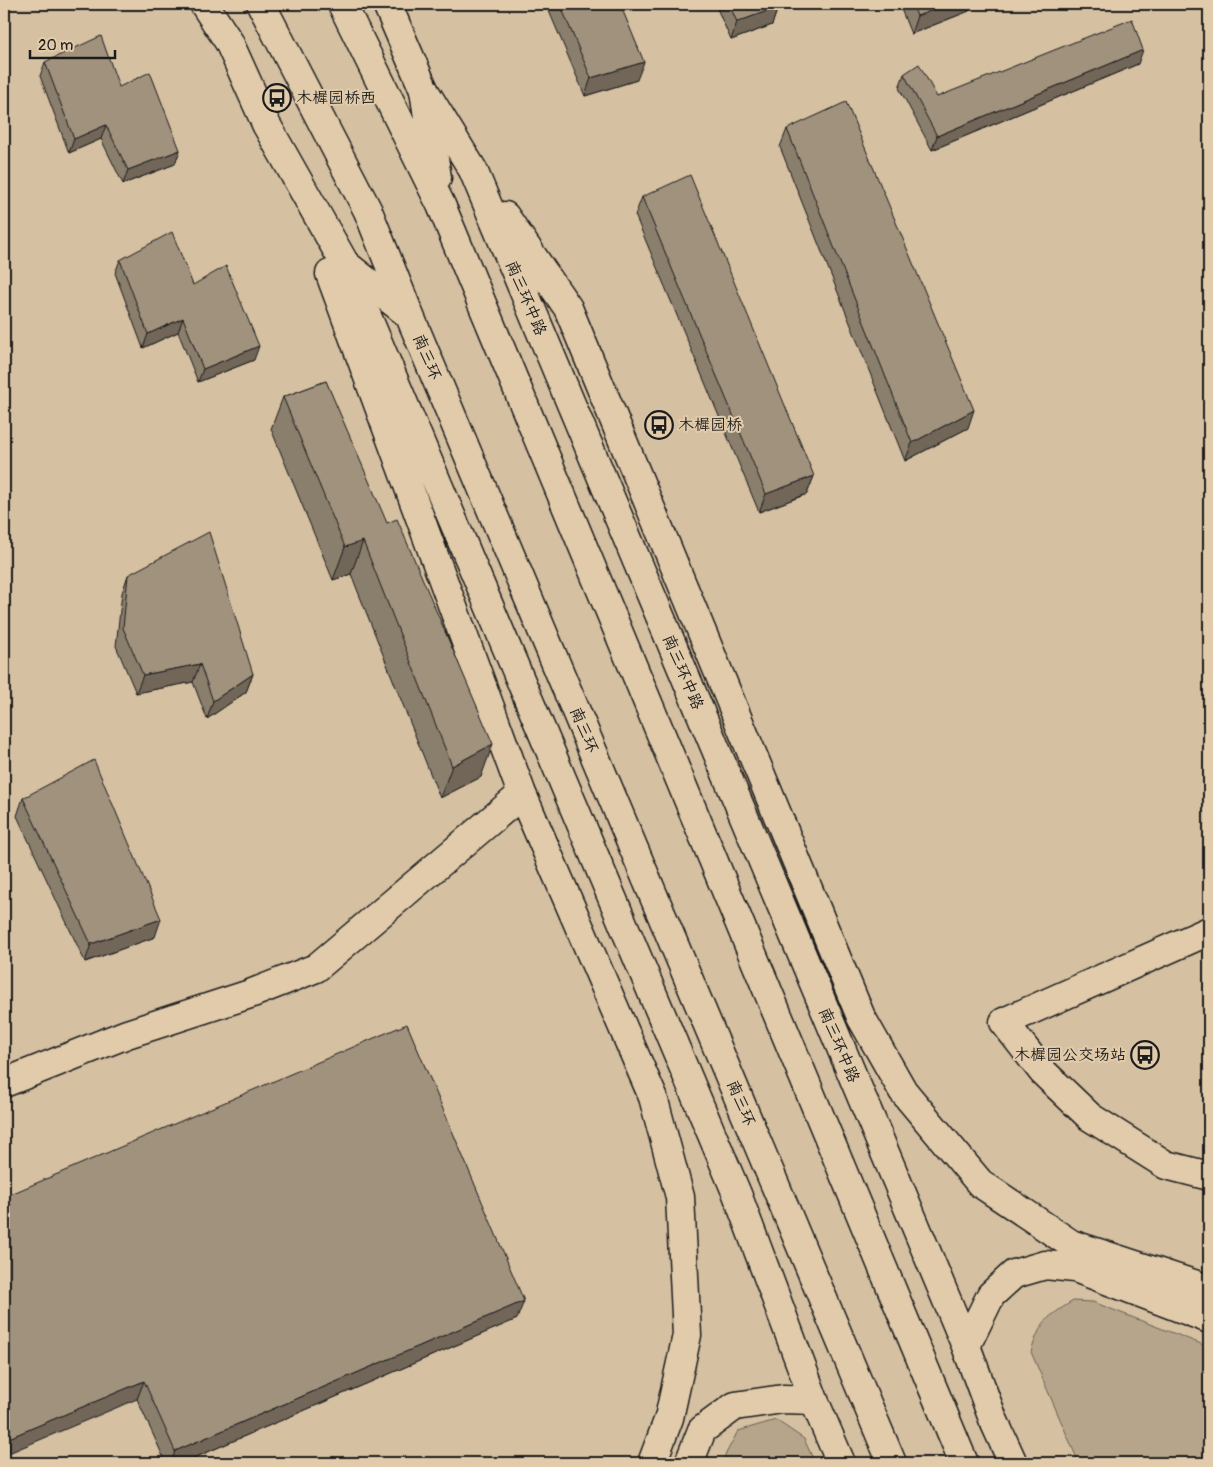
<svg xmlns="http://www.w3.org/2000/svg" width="1213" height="1467" font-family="Pangolin,'LXGW WenKai TC',sans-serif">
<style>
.green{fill:#b6a58b;stroke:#696054}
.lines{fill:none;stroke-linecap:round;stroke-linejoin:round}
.minor-casing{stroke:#1c1c1c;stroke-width:31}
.highway-casing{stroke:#1c1c1c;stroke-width:31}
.minor{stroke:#e1cbaa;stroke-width:28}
.highway{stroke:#e1cbaa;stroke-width:28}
.wall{fill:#8a7e6c;stroke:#1c1c1c}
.shaded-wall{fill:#716658;stroke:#1c1c1c}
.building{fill:#a1927d;stroke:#1c1c1c}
.labels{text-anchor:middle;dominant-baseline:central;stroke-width:4;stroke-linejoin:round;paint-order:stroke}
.poi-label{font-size:16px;fill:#1c1c1c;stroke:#e1cbaa;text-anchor:start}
.street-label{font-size:16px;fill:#1c1c1c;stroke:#e1cbaa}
</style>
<rect width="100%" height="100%" fill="#d5c0a2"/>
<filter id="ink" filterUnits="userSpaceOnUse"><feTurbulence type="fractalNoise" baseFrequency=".02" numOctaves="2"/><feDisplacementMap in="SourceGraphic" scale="10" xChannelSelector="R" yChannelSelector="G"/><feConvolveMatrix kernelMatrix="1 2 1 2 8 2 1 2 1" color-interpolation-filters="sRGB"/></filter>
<g filter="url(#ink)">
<path class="green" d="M1073 1301 1093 1302 1209 1347V1463H1079L1031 1352C1041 1320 1046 1318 1073 1301Z
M776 1420 804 1439 815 1463H721L738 1431Z"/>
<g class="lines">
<defs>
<path id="minor" d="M204 4 229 42 266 124 345 264 737 1194 814 1400 841 1463
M387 4 424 90 473 170 966 1346 993 1419 1013 1463
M505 216 568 308 861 1017 903 1091 980 1183 1071 1244 1209 1289
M330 274 522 794 653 1097 680 1197 687 1335 669 1418 652 1463
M1209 931 1004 1022 1043 1072 1090 1117 1166 1165 1209 1176
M4 1083 127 1034 250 994 316 968 522 794
M966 1346 991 1295 1014 1274 1045 1265 1075 1268 1209 1319
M689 1463 702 1430 735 1406 783 1399 814 1400"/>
<path id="highway" d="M261 4 368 211 409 314 892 1463
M342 4 441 205 964 1463
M424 90 437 178
M345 264 407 313"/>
</defs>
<use href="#minor" class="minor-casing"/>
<use href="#highway" class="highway-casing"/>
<use href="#minor" class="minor"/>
<use href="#highway" class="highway"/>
</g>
<path class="wall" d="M546 4H620L637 80 585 96Z
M715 4H777L778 7 772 25 731 40Z
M899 4H972L969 11 911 34Z
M45 62 119 87 180 150 175 164 123 184 101 139 69 153 40 76Z
M1138 64 932 150 899 88 904 74 937 97Z
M787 129 968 428 905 461 780 147Z
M642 197 814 476 807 494 759 512 635 215Z
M120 260 193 285 254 360 198 382 178 332 143 348 115 273Z
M326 381 481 777 440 798 351 574 333 580 271 429 283 397Z
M128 575 253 674 246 692 207 719 193 682 136 693 116 646 122 593Z
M23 798 155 937 85 962 17 816Z
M4 1197 517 1319 182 1463H166L137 1399Z"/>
<path class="shaded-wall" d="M949 4H972L969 11 911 34 917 16Z
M778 7 772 25 731 40 737 22Z
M1143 50 1138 64 932 150 937 136Z
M644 62 637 80 585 96 591 78Z
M106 125 101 139 69 153 74 139Z
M180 150 175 164 123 184 128 170Z
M183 318 178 332 143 348 148 334Z
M259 346 254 360 198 382 203 369Z
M974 410 968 428 905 461 912 443Z
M814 476 807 494 759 512 766 494Z
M363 541 351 574 333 580 345 547Z
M200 664 193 682 136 693 143 675Z
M253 674 246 692 207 719 213 701Z
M493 744 481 777 440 798 452 766Z
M161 919 155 937 85 962 91 944Z
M524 1301 517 1319 182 1463H171L175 1451Z
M144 1381 137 1399 4 1455V1440Z"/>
<path class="building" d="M560 4H620L644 62 591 78Z
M729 4H777L778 7 737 22Z
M912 4H949L917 16Z
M1132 19 1143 50 937 136 904 74 919 64 937 97Z
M101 36 119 87 150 72 180 150 128 170 106 125 74 139 45 62Z
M846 102 974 410 912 443 787 129Z
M690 175 814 476 766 494 642 197Z
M172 232 193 285 226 266 259 346 203 369 183 318 148 334 120 260Z
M326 381 387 523 397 519 493 744 452 766 363 541 345 547 283 397Z
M209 532 253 674 213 701 200 664 143 675 123 628 128 575Z
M94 760 161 919 91 944 23 798Z
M407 1024 524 1301 175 1451 144 1381 4 1440V1197Z"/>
</g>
<defs>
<symbol id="bus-ring" viewBox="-11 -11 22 22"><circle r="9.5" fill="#e1cbaa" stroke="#1c1c1c" stroke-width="1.5"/><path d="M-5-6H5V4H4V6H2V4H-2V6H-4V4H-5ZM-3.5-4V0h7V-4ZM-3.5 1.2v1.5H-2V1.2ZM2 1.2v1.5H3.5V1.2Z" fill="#1c1c1c"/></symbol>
</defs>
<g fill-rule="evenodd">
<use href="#bus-ring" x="261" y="82" width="32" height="32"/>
<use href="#bus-ring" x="643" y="409" width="32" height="32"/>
<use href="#bus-ring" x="1129" y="1039" width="32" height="32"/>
</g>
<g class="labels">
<g class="poi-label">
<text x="296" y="98">木樨园桥西</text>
<text x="678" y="425">木樨园桥</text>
<text x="1126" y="1055" text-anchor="end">木樨园公交场站</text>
</g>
<g class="street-label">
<text transform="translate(526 298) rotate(67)">南三环中路</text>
<text transform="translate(427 357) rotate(67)">南三环</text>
<text transform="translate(683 672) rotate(67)">南三环中路</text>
<text transform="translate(584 730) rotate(67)">南三环</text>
<text transform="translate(839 1045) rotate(67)">南三环中路</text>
<text transform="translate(741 1103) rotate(67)">南三环</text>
</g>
</g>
<rect width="1213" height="1467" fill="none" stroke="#e1cbaa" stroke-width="20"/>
<rect x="10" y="10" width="1193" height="1447" fill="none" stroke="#1c1c1c" stroke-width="2" filter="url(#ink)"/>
<path d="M30 50v8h85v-8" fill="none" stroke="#1c1c1c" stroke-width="2.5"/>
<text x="38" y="50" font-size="15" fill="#1c1c1c" stroke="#e1cbaa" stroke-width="4" paint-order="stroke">20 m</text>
</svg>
